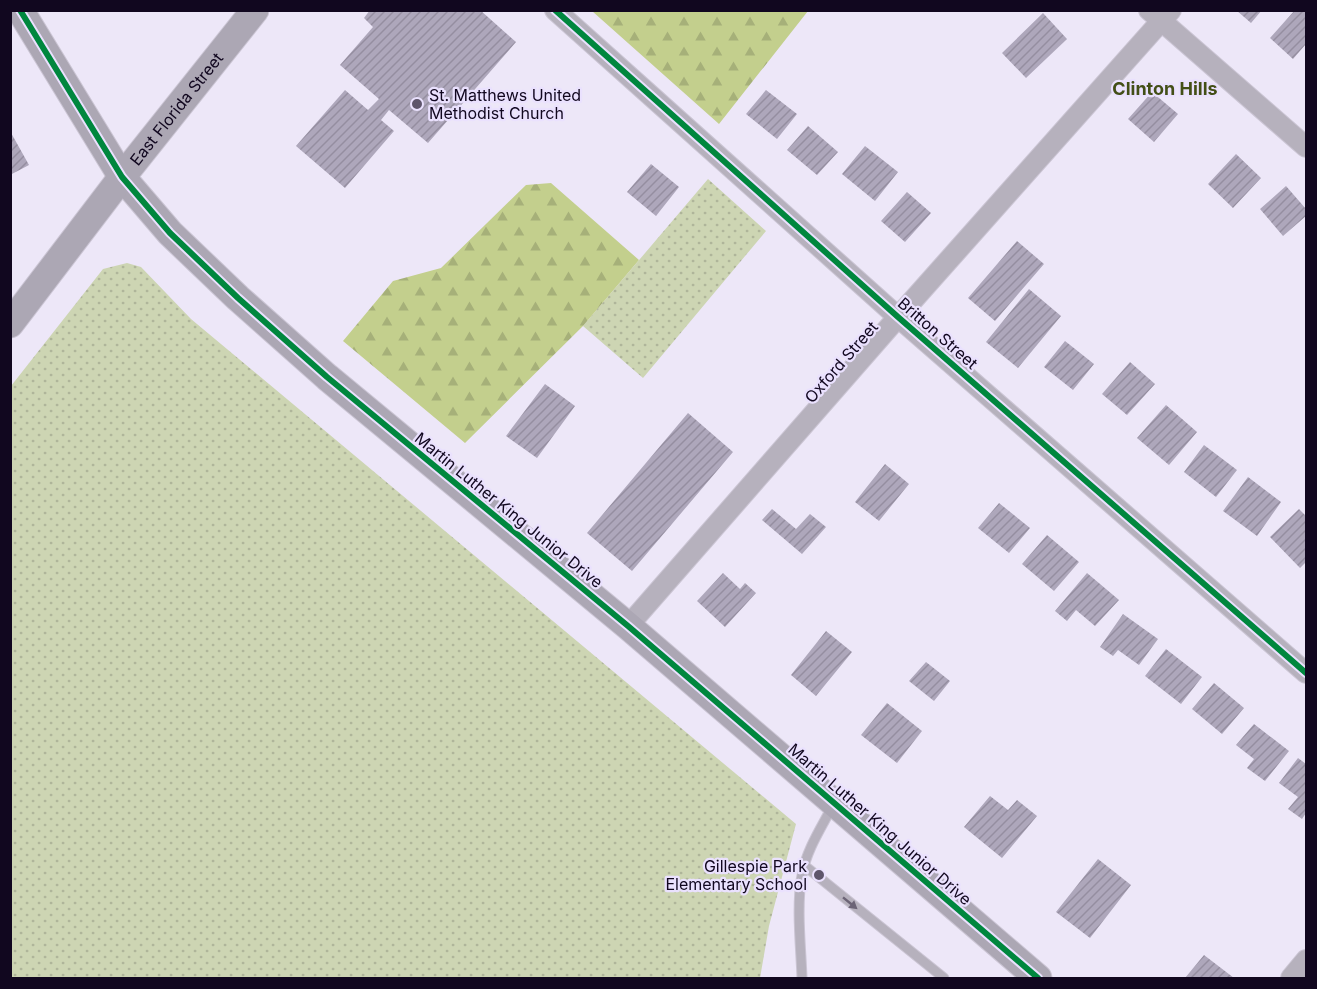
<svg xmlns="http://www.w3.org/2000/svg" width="1317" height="989" font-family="Inter,sans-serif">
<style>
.grass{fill:url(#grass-dots)}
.forest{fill:url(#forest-firs)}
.building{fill:url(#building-hatch)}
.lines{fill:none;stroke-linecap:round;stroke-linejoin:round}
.lane-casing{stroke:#cbc5d4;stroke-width:11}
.street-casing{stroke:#cbc5d4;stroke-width:22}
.secondary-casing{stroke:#cbc5d4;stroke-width:29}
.lane{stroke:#b6b1bd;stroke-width:9}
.street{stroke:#b6b1bd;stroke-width:20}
.secondary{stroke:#aca7b4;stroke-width:27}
.cycleway-casing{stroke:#eae1fe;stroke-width:10}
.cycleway{stroke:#00873e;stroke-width:6}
.oneway{fill:#6c6476}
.poi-dot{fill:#5e556b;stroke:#eae1fe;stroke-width:2}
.labels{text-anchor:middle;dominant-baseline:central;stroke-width:4.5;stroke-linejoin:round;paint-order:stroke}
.poi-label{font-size:16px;fill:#11071f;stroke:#eae1fe;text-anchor:start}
.street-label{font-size:16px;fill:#11071f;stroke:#eae1fe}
.neighbourhood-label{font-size:18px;font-weight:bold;fill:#434f17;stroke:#eae1fe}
</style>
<defs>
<pattern id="grass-dots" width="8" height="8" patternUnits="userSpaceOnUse" patternTransform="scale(1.5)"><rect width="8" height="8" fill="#cdd5b3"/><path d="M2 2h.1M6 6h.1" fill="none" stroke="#afb59a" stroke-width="1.8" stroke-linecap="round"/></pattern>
<pattern id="forest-firs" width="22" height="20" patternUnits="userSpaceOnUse" patternTransform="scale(1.5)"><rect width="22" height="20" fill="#c3cf8d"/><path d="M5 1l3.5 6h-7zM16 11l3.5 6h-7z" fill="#a6b079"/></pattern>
<pattern id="building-hatch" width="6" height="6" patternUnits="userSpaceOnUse" patternTransform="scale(1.5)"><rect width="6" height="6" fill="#aea7bb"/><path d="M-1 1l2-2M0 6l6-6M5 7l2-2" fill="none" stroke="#958ea0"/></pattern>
</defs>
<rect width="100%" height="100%" fill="#ede7f8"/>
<path class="grass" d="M708 179 766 231 643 378 583 326Z
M127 263 141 267 191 319 796 824 769 926 760 978H11V386L103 269Z"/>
<path class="forest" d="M592 11H808L719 124Z
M551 183 639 260 583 326 465 443 343 341 393 281 441 268 526 185Z"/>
<path class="building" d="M370 10H480L516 42 428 143 389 110 381 120 394 131 345 188 296 146 345 90 368 110 379 99 340 65 373 27 364 18Z
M1236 10H1262L1251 23Z
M1295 10H1306V44L1293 59 1270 38Z
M1043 13 1067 39 1026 78 1002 53Z
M766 90 797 114 777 139 746 114Z
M1152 92 1178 114 1154 142 1128 119Z
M808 126 838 152 817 175 787 150Z
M10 131 29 165 10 175Z
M865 146 898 172 875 201 842 174Z
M1236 154 1261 178 1233 208 1208 184Z
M651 164 679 187 656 216 627 192Z
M1286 186 1306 209V216L1283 236 1260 209Z
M907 192 931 213 905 242 881 221Z
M1017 241 1044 264 995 321 968 298Z
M1029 289 1061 316 1018 368 986 342Z
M1065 341 1094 364 1073 390 1044 367Z
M1130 362 1155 384 1127 415 1102 394Z
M545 384 575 406 537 458 506 436Z
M1166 405 1197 432 1169 465 1137 438Z
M688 413 733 452 632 571 587 533Z
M1204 445 1237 470 1216 497 1184 472Z
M885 464 909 484 879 521 855 502Z
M1248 477 1281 502 1257 536 1223 511Z
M999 503 1030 528 1009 553 978 528Z
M772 509 796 529 810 514 826 527 802 554 762 520Z
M1299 509 1306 516V562L1300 568 1270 537Z
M1047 535 1079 562 1054 591 1022 564Z
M723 573 740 589 745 583 756 593 725 627 697 601Z
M1087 573 1119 600 1095 626 1076 610 1067 621 1055 611Z
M1123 614 1158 639 1139 665 1118 650 1113 656 1100 647Z
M826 631 852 652 816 696 791 675Z
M1166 649 1202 677 1181 704 1145 676Z
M926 662 950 681 934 701 909 681Z
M1214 683 1244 708 1222 734 1192 709Z
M887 703 922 731 897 763 861 735Z
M1254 724 1289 751 1265 781 1247 768 1254 759 1236 745Z
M1298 758 1306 764V813L1302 819 1288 809 1298 797 1279 783Z
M990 796 1008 810 1017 800 1037 816 1002 858 964 827Z
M1098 859 1131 885 1090 938 1056 912Z
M1204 955 1234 978H1185Z"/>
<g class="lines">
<defs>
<path id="lane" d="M805 866 944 978
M802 978C801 948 796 905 802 875 806 851 821 828 832 807"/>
<path id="street" d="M555 10 898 317 1306 673
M1149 10 1306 147
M628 626 898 317 1171 10
M1291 978 1306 960"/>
<g id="secondary">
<path d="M20 10 122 177 170 233 238 298 327 377 628 626 1038 978"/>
<path id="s1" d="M10 324 122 177 255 10"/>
</g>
</defs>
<use href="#lane" class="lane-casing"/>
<use href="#street" class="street-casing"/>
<use href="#secondary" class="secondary-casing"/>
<use href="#lane" class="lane"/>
<use href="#street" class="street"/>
<use href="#secondary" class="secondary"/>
<defs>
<path id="cycleway" d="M20 10 122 177 170 233 238 298 327 377 628 626 1038 978
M555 10 898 317 1306 673"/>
</defs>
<use href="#cycleway" class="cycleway-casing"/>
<use href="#cycleway" class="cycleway"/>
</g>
<defs><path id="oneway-solid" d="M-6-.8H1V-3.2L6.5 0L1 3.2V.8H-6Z" transform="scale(1.5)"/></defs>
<use class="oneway" href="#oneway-solid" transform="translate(850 903) rotate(39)"/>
<g class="poi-dot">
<circle cx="417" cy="104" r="6"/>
<circle cx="819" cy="875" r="6"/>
</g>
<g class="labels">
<g class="poi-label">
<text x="429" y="95">St. Matthews United<tspan x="429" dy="18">Methodist Church</tspan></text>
<text x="807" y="866" text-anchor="end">Gillespie Park<tspan x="807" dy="18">Elementary School</tspan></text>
</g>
<g class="street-label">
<text stroke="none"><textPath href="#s1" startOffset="272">East Florida Street</textPath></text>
<text transform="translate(938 333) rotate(41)">Britton Street</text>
<text transform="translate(841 362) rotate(-49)">Oxford Street</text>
<text transform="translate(509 510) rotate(39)">Martin Luther King Junior Drive</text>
<text transform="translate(880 824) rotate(41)">Martin Luther King Junior Drive</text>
</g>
<g class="neighbourhood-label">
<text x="1165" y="88">Clinton Hills</text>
</g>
</g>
<rect width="1317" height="989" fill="none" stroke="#11071f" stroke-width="24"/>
</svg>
